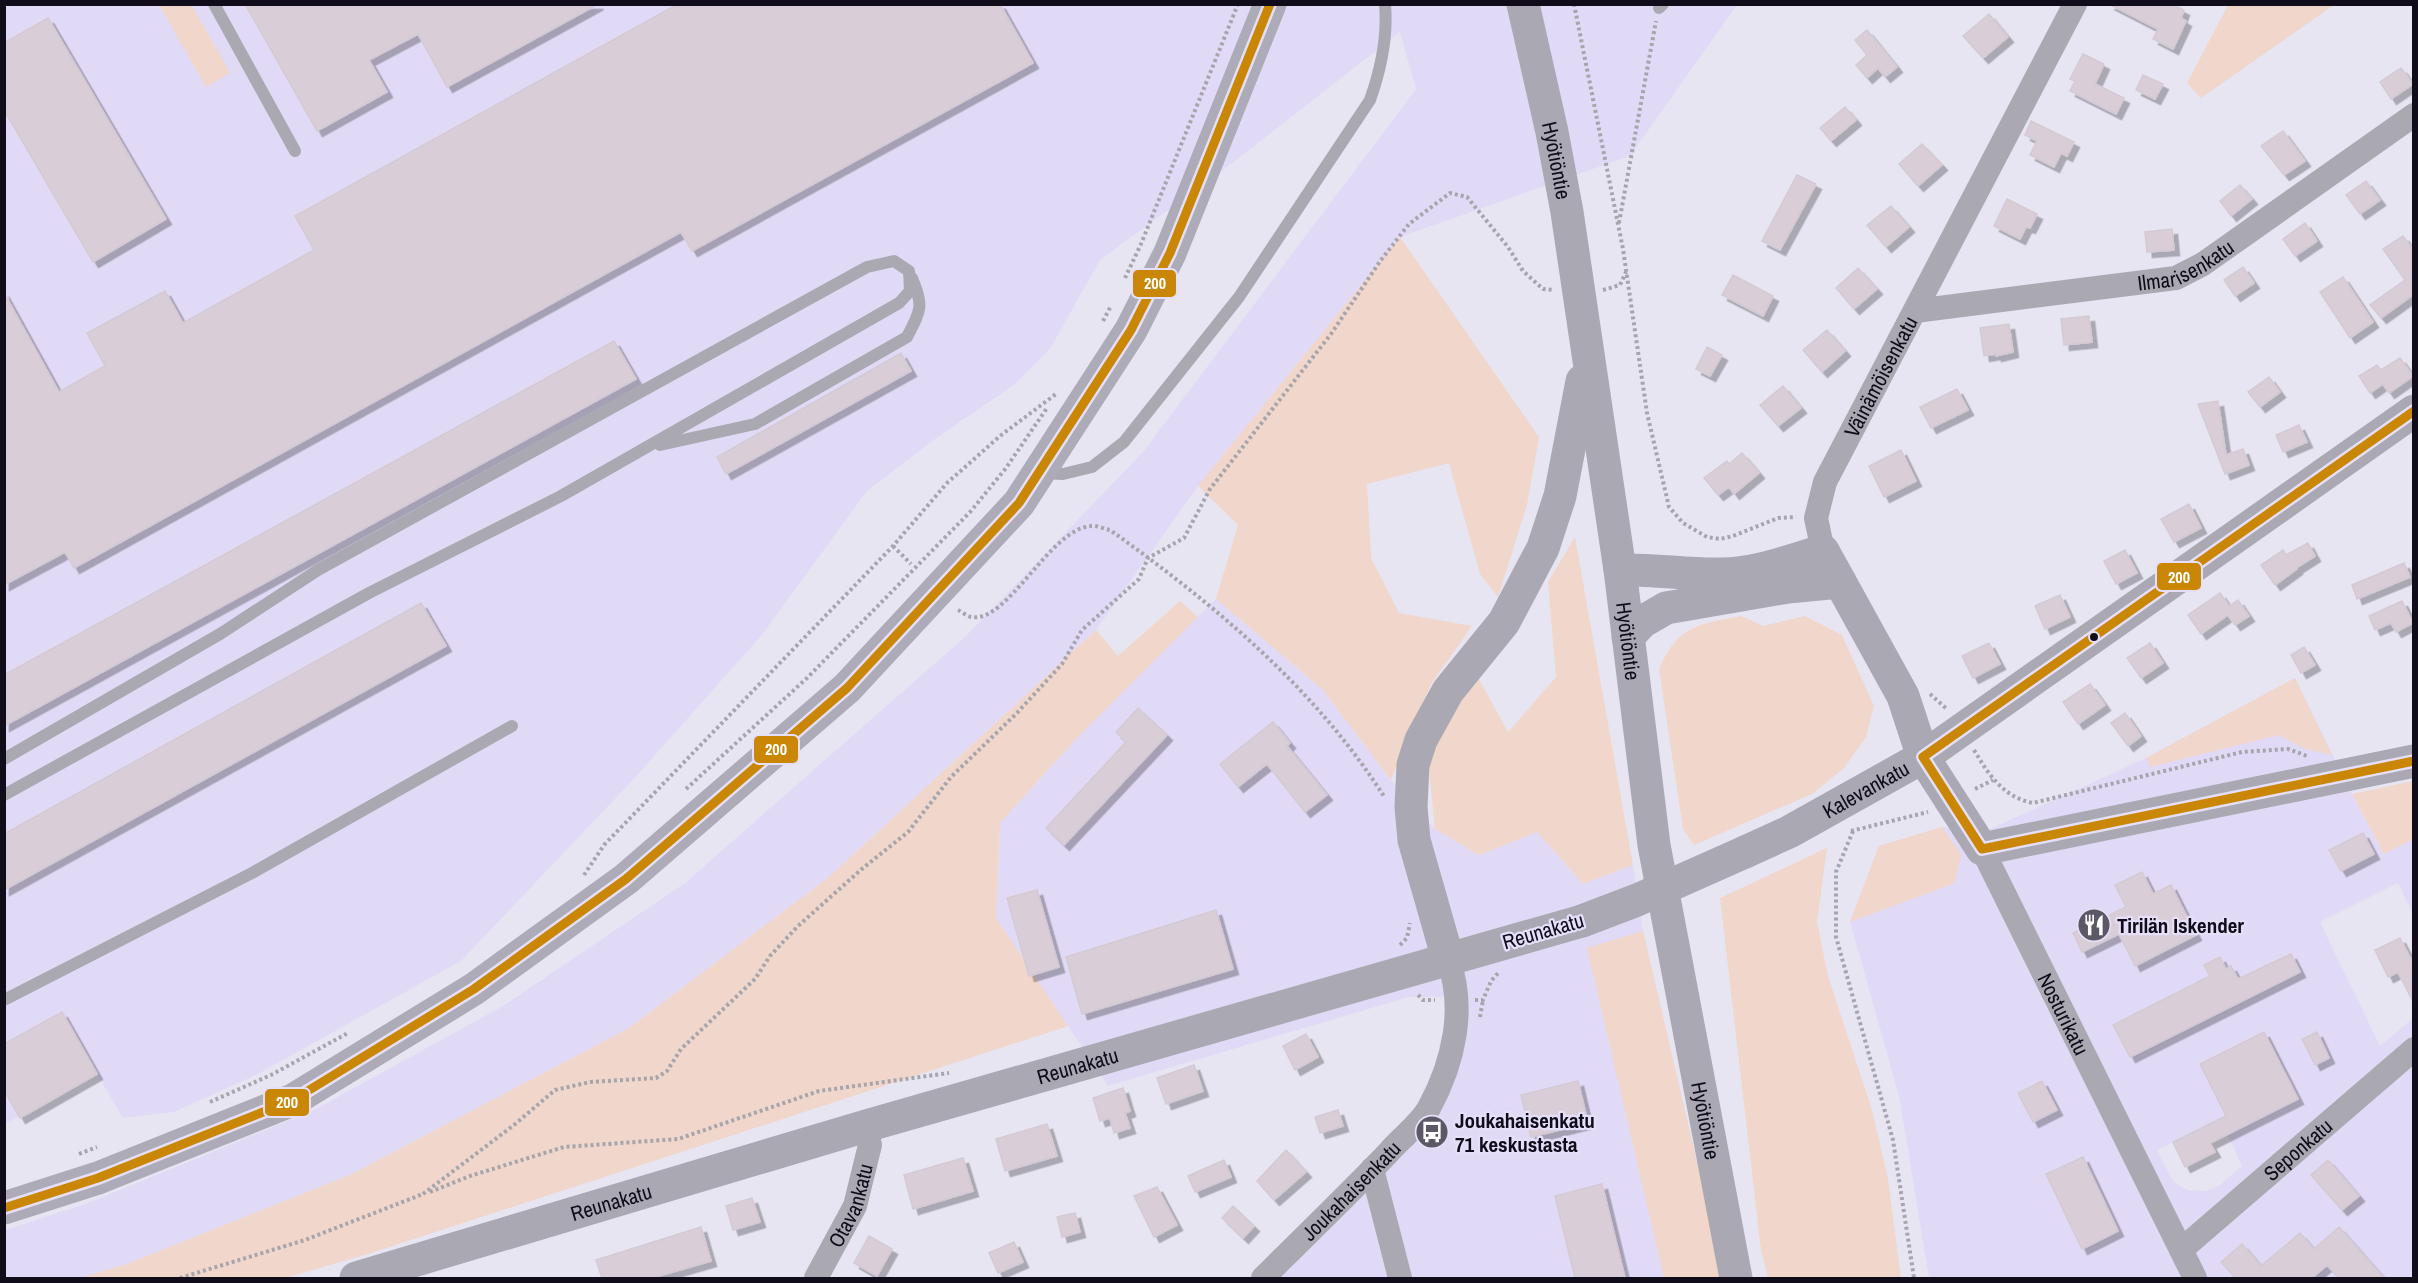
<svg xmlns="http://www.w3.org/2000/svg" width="2418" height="1283" font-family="'Archivo Narrow',sans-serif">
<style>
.built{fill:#e1daf6;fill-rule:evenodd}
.green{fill:#f0d6cb}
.building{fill:#d9ced8;stroke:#d4cad3;stroke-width:1.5;filter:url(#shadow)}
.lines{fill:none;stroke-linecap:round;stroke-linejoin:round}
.path{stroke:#a7a5ac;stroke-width:4;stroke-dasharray:3 3;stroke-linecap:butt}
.lane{stroke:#aaa9b1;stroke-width:12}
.street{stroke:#aaa9b1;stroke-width:24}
.secondary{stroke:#aaa8b2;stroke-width:33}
.primary{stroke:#adabb7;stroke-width:33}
.secondary-bridge{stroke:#aaa8b2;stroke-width:33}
.bus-1-casing{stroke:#e5dff9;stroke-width:14}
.bus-1{stroke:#c98705;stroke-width:9}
.bus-dot{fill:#100c1a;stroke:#e5dff9;stroke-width:2}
.labels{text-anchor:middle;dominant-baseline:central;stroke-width:4.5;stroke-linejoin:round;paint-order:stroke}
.street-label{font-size:21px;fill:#100c1a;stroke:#e5dff9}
.poi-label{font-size:21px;font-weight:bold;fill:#100c1a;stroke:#e5dff9;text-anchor:start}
.line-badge{stroke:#e5dff9;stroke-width:2}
.badge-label{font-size:16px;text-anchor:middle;font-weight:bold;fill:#fff}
</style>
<defs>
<filter id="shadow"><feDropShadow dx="5.5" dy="5.5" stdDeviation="0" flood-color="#0004"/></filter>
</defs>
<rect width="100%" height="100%" fill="#e8e5f3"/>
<path class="built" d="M5 5H1737L1630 156 1400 237 1198 486 1096 630 829 877 629 1028 350 1175 127 1264 80 1278H5V1230L88 1203 312 1111 503 1006 685 883 966 636 1143 452 1416 89 1400 32 1235 161 1100 260 1050 349 1014 385 935 439 867 491 761 636 632 781 461 961 258 1074 174 1112 123 1118 97 1074 5 1124Z
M1216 599 1322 689 1391 780 1435 829 1479 855 1537 832 1583 884 1633 865 1643 931 1724 1278H1250L1361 1166 1416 1107 1434 1069 1451 997H1409L1108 1086 996 918 1000 823 1075 740Z
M2295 678 2352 794 2384 854 2413 839V914L2398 883 2320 922 2380 1046 2413 1018V1278H1929L1899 1096 1850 922 1879 846 1942 827 1979 834 2146 758ZM2220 1119 2242 1166 2220 1185 2206 1191 2187 1190 2173 1181 2157 1150Z"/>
<path class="green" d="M159 5H192L230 73 206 87Z
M2228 5V4L2334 5 2201 98 2187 83Z
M1400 237 1539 437 1527 505 1498 597 1480 574 1449 463 1367 484 1371 558 1399 613 1472 626 1431 684 1391 780 1322 689 1216 599 1238 525 1198 486Z
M1575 537 1633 865 1583 884 1537 832 1479 855 1435 829 1429 770 1440 726 1479 679 1508 732 1556 677 1548 582Z
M1180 601 1198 617 1075 740 1000 823 996 918 1068 1026 368 1254 285 1278H80L127 1264 350 1175 629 1028 829 877 1096 630 1118 656Z
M1741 616 1763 626 1805 616 1842 635 1874 706 1866 737 1844 768 1812 794 1694 845 1683 829 1659 669C1678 625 1699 624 1741 616Z
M2295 678 2332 755 2305 749 2279 735 2150 767 2146 758Z
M2413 781V839L2384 854 2352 794Z
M1942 827 1961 855 1955 883 1850 922 1879 846Z
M1827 848 1817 922 1828 976 1872 1110 1888 1179 1901 1278H1768L1761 1250 1720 898Z
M1643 931 1724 1278H1664L1587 948Z"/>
<path class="building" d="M245 4H598L447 87 418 34 369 60 387 92 317 131Z
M678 4H1000L1033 63 692 251 681 232 74 568 65 552 4 585V293L59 392 105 366 87 333 165 291 183 323 314 250 295 216Z
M2109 4H2172L2184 10 2181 18 2186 21 2173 49 2153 39 2158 29Z
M1989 14 2008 37 1983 58 1963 36Z
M48 18 166 219 93 262 4 110V43Z
M1867 30 1897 67 1885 77 1878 68 1867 78 1856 65 1867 55 1855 40Z
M2083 54 2104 64 2095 84 2124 98 2116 114 2070 91 2075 81 2070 79Z
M2401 68 2413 84 2391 99 2380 82Z
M2143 75 2163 84 2155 99 2136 90Z
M1845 107 1856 120 1831 141 1820 128Z
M2031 121 2074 142 2067 156 2061 153 2054 167 2030 155 2037 141 2025 135Z
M2283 131 2305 161 2284 175 2261 146Z
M1922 144 1942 165 1918 186 1899 164Z
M1797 175 1816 184 1780 250 1762 241Z
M2366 181 2380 200 2360 214 2346 195Z
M2240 185 2252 199 2231 216 2220 201Z
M2007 199 2037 214 2030 228 2026 227 2020 239 1994 226Z
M1891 206 1909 227 1886 247 1867 225Z
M2305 223 2317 241 2295 256 2283 239Z
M2172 229 2174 250 2147 252 2145 232Z
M2403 236 2414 251V294L2381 318 2370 305 2405 280 2383 249Z
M2243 267 2254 283 2235 296 2224 280Z
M1858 268 1877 289 1854 309 1836 288Z
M1733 275 1773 296 1763 316 1722 295Z
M2343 277 2373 322 2350 338 2320 292Z
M2089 316 2092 342 2064 345 2061 319Z
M2009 324 2013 352 1996 356V354L1984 356 1980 328Z
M1827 330 1845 351 1822 372 1803 350Z
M614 341 636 379 4 726V675Z
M1707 347 1722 355 1710 376 1696 369Z
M901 353 911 371 726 474 717 457Z
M2400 358 2413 376 2389 393 2383 384 2370 393 2359 376 2377 365 2381 370Z
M2269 377 2280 392 2260 407 2248 392Z
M1783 386 1801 408 1778 426 1760 405Z
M1957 389 1968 410 1931 428 1920 407Z
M2218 401 2226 455 2243 449 2249 465 2225 474 2198 404Z
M2299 425 2307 442 2283 452 2276 435Z
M1901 450 1916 481 1884 497 1869 466Z
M1742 453 1759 473 1734 494 1729 487 1718 495 1704 478 1727 461 1729 464Z
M2189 504 2201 528 2174 542 2161 519Z
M2308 543 2315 556 2296 568 2297 569 2275 585 2261 565 2283 550 2286 555Z
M2125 550 2137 573 2116 584 2104 561Z
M2404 563 2410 577 2357 599 2352 585Z
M2220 593 2229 606 2238 600 2249 616 2235 625 2228 615 2201 634 2188 615Z
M2060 595 2070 617 2045 629 2035 606Z
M2402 601 2413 623 2396 632 2391 623 2375 630 2369 616Z
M421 603 446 646 4 890V834Z
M1989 643 2000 664 1973 678 1962 656Z
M2150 643 2163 663 2141 678 2127 658Z
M2304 647 2315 665 2301 673 2291 655Z
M2090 684 2105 705 2078 724 2063 702Z
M1138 708 1167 735 1064 845 1046 828 1126 742 1116 732Z
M2125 713 2141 736 2128 746 2111 723Z
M1273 722 1290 743 1287 746 1327 795 1305 812 1267 764 1238 787 1220 764Z
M2363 833 2374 854 2341 871 2329 850Z
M2142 872 2153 894 2171 885 2196 935 2135 966 2119 934 2082 952 2073 933 2126 907 2115 885Z
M1037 890 1059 967 1029 976 1007 898Z
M1216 910 1233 969 1082 1014 1066 957Z
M2400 938 2414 965V1004L2398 972 2388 977 2375 950Z
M2291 954 2300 972 2130 1057 2113 1025 2210 976 2204 965 2220 957 2226 969 2231 966 2238 979Z
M62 1012 97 1074 20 1118 4 1090V1044Z
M2264 1032 2298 1099 2210 1143 2215 1152 2185 1167 2173 1142 2226 1116 2200 1064Z
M2317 1032 2329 1058 2315 1065 2302 1039Z
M1306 1034 1318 1057 1295 1070 1283 1046Z
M1194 1065 1203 1091 1166 1104 1157 1078Z
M1578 1081 1588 1123 1531 1137 1521 1095Z
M2042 1081 2057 1110 2033 1122 2018 1093Z
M1123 1088 1130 1111 1125 1113 1130 1128 1114 1133 1110 1118 1100 1121 1093 1098Z
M1338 1110 1343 1126 1320 1133 1315 1117Z
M1047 1124 1057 1156 1005 1171 996 1139Z
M1286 1150 1306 1172 1274 1200 1257 1181Z
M2083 1157 2118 1231 2082 1249 2046 1174Z
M963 1158 973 1191 913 1209 904 1175Z
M1224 1160 1231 1177 1195 1192 1188 1176Z
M2328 1160 2359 1196 2342 1210 2311 1175Z
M1602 1184 1625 1278H1575L1555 1196Z
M1157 1187 1177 1225 1154 1237 1134 1196Z
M752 1198 760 1222 733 1230 726 1206Z
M1233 1206 1254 1226 1243 1238 1222 1218Z
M1075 1213 1080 1232 1062 1237 1057 1217Z
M701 1227 711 1261 652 1278H602L596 1260Z
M2339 1227 2384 1278H2339L2327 1265 2312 1278H2236L2221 1262 2242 1244 2261 1266 2300 1233 2314 1249Z
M869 1236 892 1249 877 1276 854 1263Z
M1014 1242 1023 1262 998 1273 989 1253Z"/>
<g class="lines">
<path class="path" d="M1574 4 1623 249 1647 413 1669 507 1683 523 1707 537 1720 539 1733 536 1778 518 1796 517
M1619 223 1656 21
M1125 278 1141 244 1238 4
M1603 290 1620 285 1626 272
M1103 321 1111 306
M893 546 911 564
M958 610C962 612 967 616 971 617 1008 624 1049 529 1091 526 1096 525 1104 529 1110 530 1214 604 1316 689 1385 798
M1930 694 1947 709
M1974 750C1989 775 2003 797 2033 803L2242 752 2288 749 2307 756
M686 789 807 678 971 511 1006 468 1047 408
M1975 789 1993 780
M1851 831 1928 812
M1853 831 1836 872V937L1893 1140 1914 1278
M584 875 604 845 893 546 947 483 1000 436 1056 394
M1400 945 1407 938 1410 923
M1418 995 1423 1000H1435
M1475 1000H1483L1491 981 1499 972
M1480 1017 1483 1000
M210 1102 271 1075 348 1033
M79 1154 97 1147
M430 1192 470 1176 564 1147 678 1139 819 1091 949 1073
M423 1194 514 1125 555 1090 590 1082 656 1078 667 1071 681 1049 755 979 770 956 797 927 863 868 908 832 951 777 1016 714 1062 664 1082 630 1139 579 1148 558 1184 538 1210 489 1331 334 1381 260 1409 224 1450 193 1467 197 1508 247 1523 271 1543 289 1554 290
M180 1278 305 1240 423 1194"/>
<path class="lane" d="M214 4 295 151
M1659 8 1663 4
M660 445 755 424 907 337C921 310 924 306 912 278
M1041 473 1063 474 1092 467 1124 442 1239 297 1370 100C1381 69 1388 38 1385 4
M4 759 220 634 318 570 867 267 894 261 909 271 910 291 899 303 561 496 369 593 4 795
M4 1000 252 873 512 726"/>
<g class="street">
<path id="s1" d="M1915 311 2176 278 2203 264 2414 115"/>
<path id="s2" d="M1823 551 1816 518 1825 482 2075 4"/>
<path id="s3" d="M1982 849 2195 1278"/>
<path d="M1372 1169 1400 1278"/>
<path id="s4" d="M2181 1250 2414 1049"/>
<path id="s5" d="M816 1278 855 1206 870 1145 866 1126"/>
<path id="s6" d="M1263 1278C1305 1236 1348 1195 1389 1152 1401 1138 1420 1124 1429 1108 1454 1062 1466 1008 1448 959"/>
</g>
<g class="secondary">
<path id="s7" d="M1523 4 1552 132 1567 212 1620 570 1654 845 1736 1278"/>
<path d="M1620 570C1655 569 1688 575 1722 574 1756 574 1791 560 1823 551L1903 696 1923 757 1982 849 2414 761"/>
<path d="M1628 637 1642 622 1666 608 1788 587 1840 582"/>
<path id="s8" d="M1745 852 1789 832 1923 757 2414 411"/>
<path d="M1448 959 1414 840 1411 807 1413 765 1421 740 1448 691 1504 622 1543 548 1560 496 1582 381"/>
<path id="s9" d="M356 1278 866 1126 1582 921"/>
</g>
<path class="primary" d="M4 1208 98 1178 293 1100 474 989 626 879 847 688 1019 503 1131 330 1170 253 1270 4"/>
<path class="secondary-bridge" d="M1582 921 1637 900 1745 852"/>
<defs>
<path id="bus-1" d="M2414 411 1923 757 1982 849 2414 761
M4 1208 98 1178 293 1100 474 989 626 879 847 688 1019 503 1131 330 1170 253 1270 4"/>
</defs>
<use href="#bus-1" class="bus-1-casing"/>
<use href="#bus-1" class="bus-1"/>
</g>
<defs>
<symbol id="restaurant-disc" viewBox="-11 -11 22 22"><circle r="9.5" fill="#5c5866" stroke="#e5dff9"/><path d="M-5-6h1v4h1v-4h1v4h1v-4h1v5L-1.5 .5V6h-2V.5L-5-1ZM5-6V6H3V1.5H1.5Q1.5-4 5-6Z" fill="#fff"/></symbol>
<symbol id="bus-disc" viewBox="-11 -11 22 22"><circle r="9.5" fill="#5c5866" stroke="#e5dff9"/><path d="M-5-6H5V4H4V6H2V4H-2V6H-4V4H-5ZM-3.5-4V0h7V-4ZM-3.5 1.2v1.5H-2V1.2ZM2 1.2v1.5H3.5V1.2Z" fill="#fff"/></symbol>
</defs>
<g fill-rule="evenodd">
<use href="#restaurant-disc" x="2075" y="906" width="38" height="38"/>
<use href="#bus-disc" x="1413" y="1113" width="38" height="38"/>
</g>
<circle class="bus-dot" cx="2094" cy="637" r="5"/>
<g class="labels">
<g class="street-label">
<text stroke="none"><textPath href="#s7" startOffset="160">Hyötiöntie</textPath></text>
<text stroke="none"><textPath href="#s1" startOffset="276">Ilmarisenkatu</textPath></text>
<text stroke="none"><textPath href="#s2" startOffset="190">Väinämöisenkatu</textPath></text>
<text stroke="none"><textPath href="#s7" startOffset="646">Hyötiöntie</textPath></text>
<text stroke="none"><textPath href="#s8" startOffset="136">Kalevankatu</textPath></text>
<text transform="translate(1543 931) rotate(-16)">Reunakatu</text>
<text stroke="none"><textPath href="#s3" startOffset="184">Nosturikatu</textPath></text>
<text stroke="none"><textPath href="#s9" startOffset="752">Reunakatu</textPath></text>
<text stroke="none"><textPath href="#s7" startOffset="1132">Hyötiöntie</textPath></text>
<text stroke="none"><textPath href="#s4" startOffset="154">Seponkatu</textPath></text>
<text stroke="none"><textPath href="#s6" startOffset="124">Joukahaisenkatu</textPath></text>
<text stroke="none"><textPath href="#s9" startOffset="266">Reunakatu</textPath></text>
<text stroke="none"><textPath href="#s5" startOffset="81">Otavankatu</textPath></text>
</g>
<g class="poi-label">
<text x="2117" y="925">Tirilän Iskender</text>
<text x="1455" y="1120">Joukahaisenkatu<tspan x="1455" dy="24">71 keskustasta</tspan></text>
</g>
</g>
<g class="line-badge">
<rect x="1132" y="269" width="45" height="29" rx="6" fill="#c98705"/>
<rect x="2156" y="562" width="46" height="29" rx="6" fill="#c98705"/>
<rect x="753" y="735" width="46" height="29" rx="6" fill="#c98705"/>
<rect x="264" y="1088" width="46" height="29" rx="6" fill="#c98705"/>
</g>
<g class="badge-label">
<text x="1155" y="289">200</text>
<text x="2179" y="583">200</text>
<text x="776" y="755">200</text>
<text x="287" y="1108">200</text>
</g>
<rect width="2418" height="1283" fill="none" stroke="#100c1a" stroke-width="12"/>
</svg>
